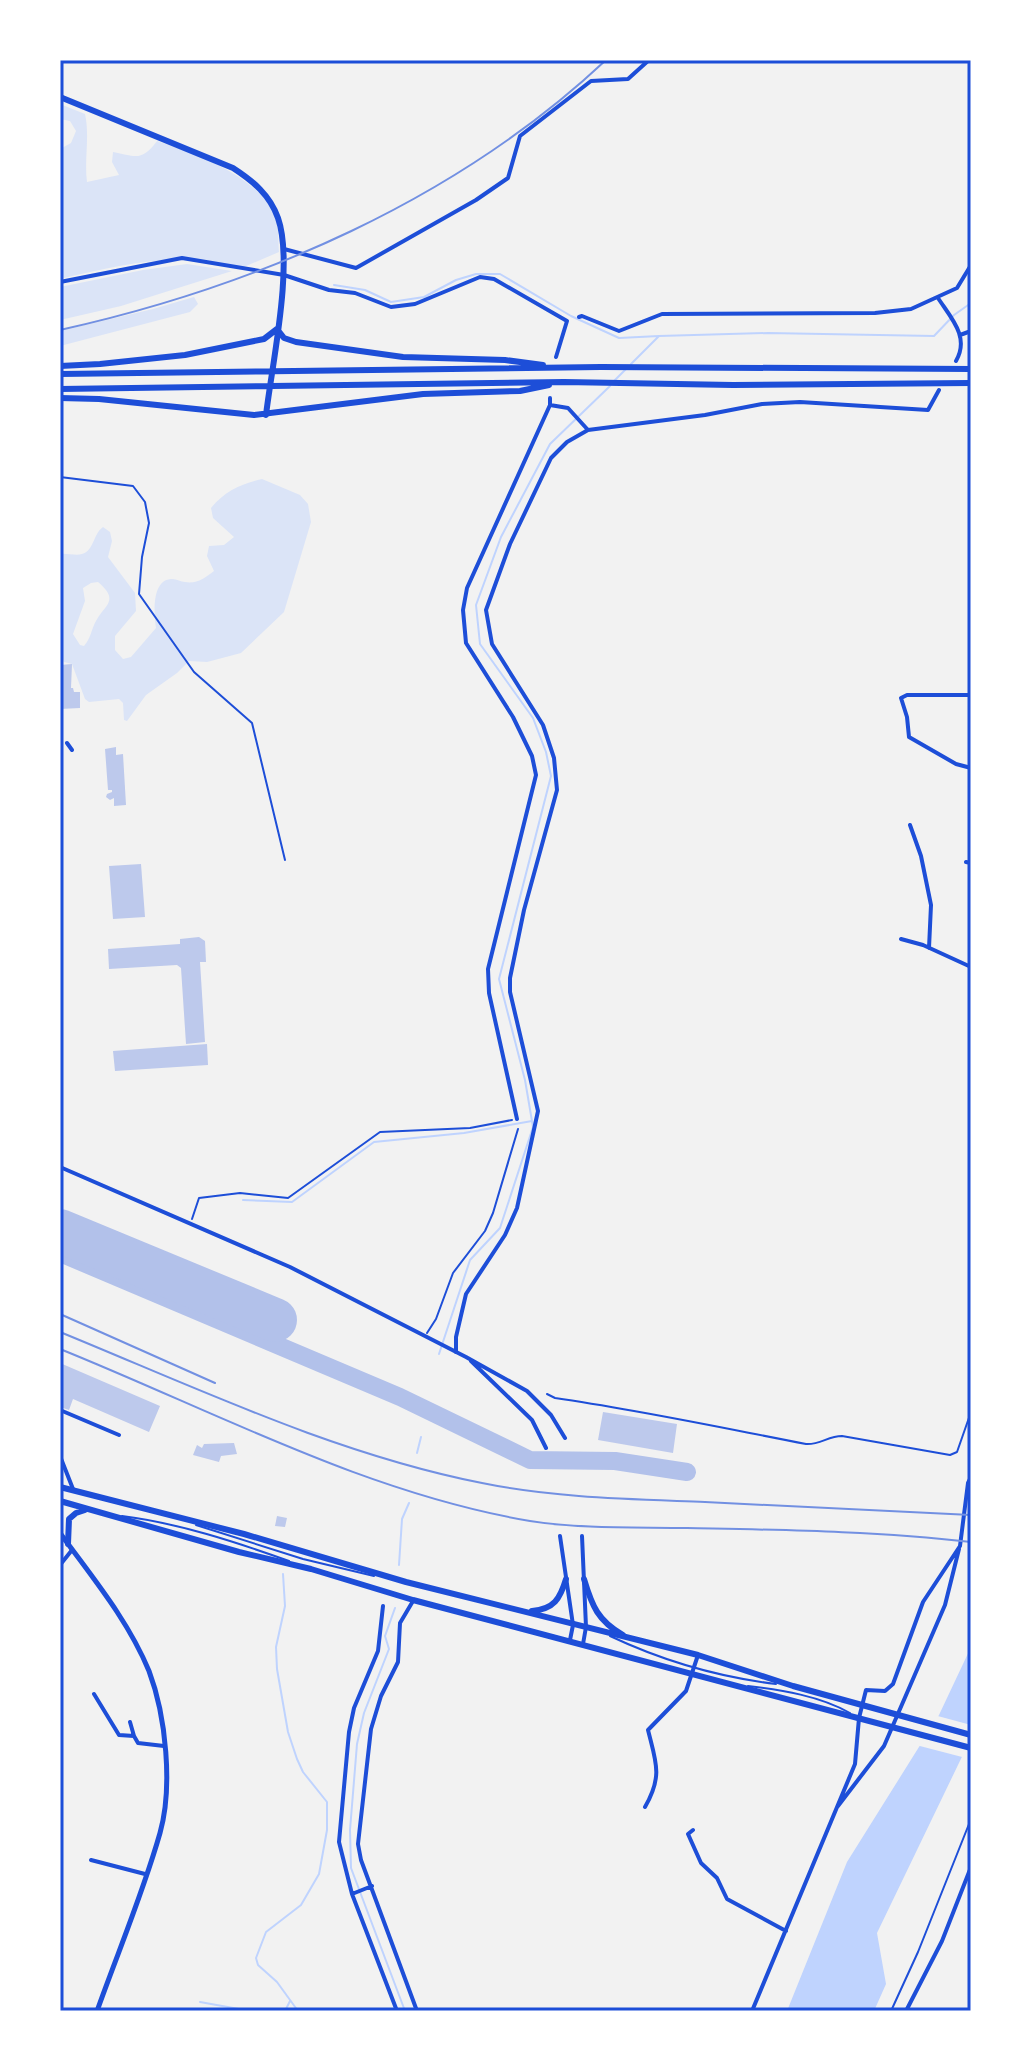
<svg xmlns="http://www.w3.org/2000/svg" width="1031" height="2071" font-family="'Open Sans',sans-serif">
<style>
.green{fill:#dbe4f7;fill-rule:evenodd}
.water{fill:#bfd3fe}
.pier{fill:#f2f2f2}
.lines{fill:none;stroke-linecap:round;stroke-linejoin:round}
.stream{stroke:#bfd3fe;stroke-width:2}
.taxiway{stroke:#b2c1ea;stroke-width:18}
.runway{stroke:#b2c1ea;stroke-width:44}
.building{fill:#bdc9ec}
.path{stroke:#1d4ed8;stroke-width:2}
.service{stroke:#1d4ed8;stroke-width:2}
.minor{stroke:#1d4ed8;stroke-width:4}
.tertiary{stroke:#1d4ed8;stroke-width:4}
.secondary{stroke:#1d4ed8;stroke-width:5}
.primary{stroke:#1d4ed8;stroke-width:6}
.trunk{stroke:#1d4ed8;stroke-width:6}
.rail{stroke:#7290e2;stroke-width:2}
.neatline{fill:none;stroke:#1d4ed8;stroke-width:3}
</style>
<rect width="100%" height="100%" fill="#f2f2f2"/>
<path class="green" d="M60 104 85 114C90 136 84 160 87 182L119 175 112 162 113 152C137 157 142 161 157 141 195 154 263 177 276 220 279 230 278 242 279 252L239 269C182 249 117 266 60 279V149L71 143 76 131 70 121 60 119Z
M187 264 232 271 121 306 60 320V287L143 270Z
M194 297 198 304 190 312 60 346V331L153 309Z
M262 479 300 495 308 504 311 522 284 612 241 653 207 662 189 661 177 673 146 695 127 721 124 720 123 703 119 699 89 702 85 699 72 664 64 662 60 652V554C67 553 76 556 82 554 94 551 93 534 103 527L110 532 112 541 108 557 135 593 136 611 115 636V650L123 659 131 657 156 628C154 615 151 579 172 579 177 579 181 582 185 582 197 584 205 578 214 571L207 556 209 546 224 545 234 537 213 518 211 508C225 491 241 484 262 479ZM98 582C120 601 105 604 96 621 91 630 91 638 84 646L80 645 73 634 85 601 83 588 91 583Z"/>
<path class="water" d="M971 1647V1738L877 1933 886 1984 874 2011H787L847 1862 939 1715Z"/>
<path class="pier" d="M934 1715 971 1725V1748L966 1758 916 1745Z"/>
<g class="lines">
<path class="stream" d="M334 285 365 290 391 302 424 297 456 280 476 274H500L571 316 619 338 659 336
M631 364 659 336 768 333 934 336 954 315 971 303
M614 381 627 368
M243 1200 292 1202 374 1142 464 1133 532 1121
M439 1354 470 1260 500 1228 533 1127 525 1080 499 979 551 776 546 752 533 718 480 644 476 605 501 537 550 444 610 386
M417 1453 421 1437
M399 1565 402 1519 409 1503
M283 1574 285 1606 276 1647 277 1669 288 1732 297 1759 303 1772 327 1802V1830L319 1874 301 1905 266 1932 256 1958 258 1965 277 1982 298 2011
M395 1608 385 1636 389 1649 364 1713 357 1744 350 1830 351 1868 405 2011
M200 2002 250 2011
M285 2011 290 2001"/>
<path class="taxiway" d="M60 1253 400 1397 530 1460 615 1461 687 1472"/>
<path class="runway" d="M60 1231 275 1320"/>
</g>
<path class="building" d="M72 664 71 688H73L74 692H80V708L60 709V665Z
M116 747V755L123 754 126 805 114 806V798L110 800 106 797 107 794 112 792V790H108L105 749Z
M141 864 145 917 113 919 109 866Z
M199 937 205 941 206 962H200L205 1042 186 1044 181 968 177 965 109 969 108 949 180 944V939Z
M207 1044 208 1065 115 1071 113 1051Z
M60 1363 160 1406 149 1432 73 1399 69 1410 60 1407Z
M603 1412 677 1424 673 1453 598 1440Z
M234 1443 237 1454 221 1456 219 1462 193 1455 197 1445 202 1448 204 1444Z
M277 1516 287 1518 285 1527 275 1526Z"/>
<g class="lines">
<path class="path" d="M60 477 133 486 145 502 149 523 142 557 139 594 194 672 252 723 285 860
M192 1219 199 1198 240 1193 288 1198 380 1132 470 1128 512 1120
M427 1333 436 1319 453 1273 485 1231 493 1213 518 1129
M547 1394 555 1398C639 1410 723 1428 806 1444 820 1445 828 1436 842 1436L950 1455 957 1452 971 1412
M891 2011 918 1952 971 1819"/>
<path class="service" d="M122 1516C178 1523 236 1542 289 1561
M196 1525 303 1559 374 1576
M610 1636C663 1661 718 1677 776 1684
M748 1686C782 1690 820 1696 850 1713"/>
<path class="minor" d="M284 249 356 268 476 200 508 178 520 136 591 81 628 79 649 60
M60 282 182 258 284 275 329 290 355 293 391 307 415 304 480 277 494 279 567 321 556 357
M938 298C951 318 970 337 956 361
M579 317 582 316 619 331 662 314 875 313 911 309 957 288 971 265
M960 335 971 331
M550 398V405L568 408 588 430 705 415 762 404 800 402 928 410 939 390
M971 695H907L901 698 907 717 909 737 956 764 971 768
M67 743 72 750
M910 825 921 856 931 905 929 948
M966 862 971 863
M901 939 923 945 971 967
M517 1119 489 993 488 969 536 775 532 756 513 717 466 643 463 610 467 588 550 405
M456 1352V1337L466 1294 505 1235 517 1208 538 1111 510 992V978L524 910 557 790 554 758 543 725 492 644 486 610 510 544 551 458 567 442 588 430
M60 1410 119 1435
M60 1456 73 1489
M60 1565 72 1550
M413 1601 400 1623 398 1662 381 1696 371 1729 358 1844 361 1860 417 2011
M383 1606 378 1651 354 1708 349 1732 339 1842 352 1894 397 2011
M94 1694 119 1735 134 1736 138 1743 164 1746
M130 1722 134 1736
M838 1806 884 1746 945 1605 959 1549
M645 1807C663 1776 656 1762 648 1730L686 1691 698 1655
M693 1830 688 1834 701 1863 717 1878 727 1899 786 1931
M91 1860 145 1874
M352 1894 372 1886
M752 2011 855 1764 859 1718 866 1690 885 1691 893 1684 923 1602 960 1546 968 1483 971 1477
M906 2011 942 1941 971 1867"/>
<path class="tertiary" d="M60 1167 290 1267 466 1357 527 1391 551 1415 565 1438
M471 1361 532 1420 546 1448
M560 1536 573 1625 570 1640
M582 1536 586 1627 583 1644"/>
<path class="secondary" d="M60 1533C92 1577 128 1620 149 1671 166 1716 173 1787 160 1833 143 1893 118 1952 97 2011"/>
<path class="primary" d="M60 1487 244 1534 406 1582 698 1655 793 1686 971 1735
M60 1501 239 1552 311 1569 413 1600 971 1748
M68 1544 69 1519 76 1513 85 1510
M584 1579C592 1606 598 1621 623 1635
M532 1611C554 1609 560 1599 566 1579"/>
<path class="trunk" d="M60 97 233 168C253 181 270 195 278 218 294 264 272 364 266 415
M60 366 100 364 185 355 264 339 277 329 284 338 296 342 403 357 505 360 543 365
M60 374 601 367 971 369
M60 389 564 382 733 385 971 383
M60 398 99 399 254 415 423 394 520 391 549 385"/>
<path class="rail" d="M60 330C258 286 457 200 606 60
M60 1314 215 1383
M60 1332C197 1388 335 1454 482 1483 555 1498 630 1499 705 1502 793 1506 882 1510 971 1515
M60 1349C214 1411 365 1493 530 1521 581 1529 636 1527 687 1528 782 1530 877 1531 971 1542"/>
</g>
<rect width="1031" height="2071" fill="none" stroke="#ffffff" stroke-width="124"/>
<rect x="62" y="62" width="907" height="1947" class="neatline"/>
</svg>
